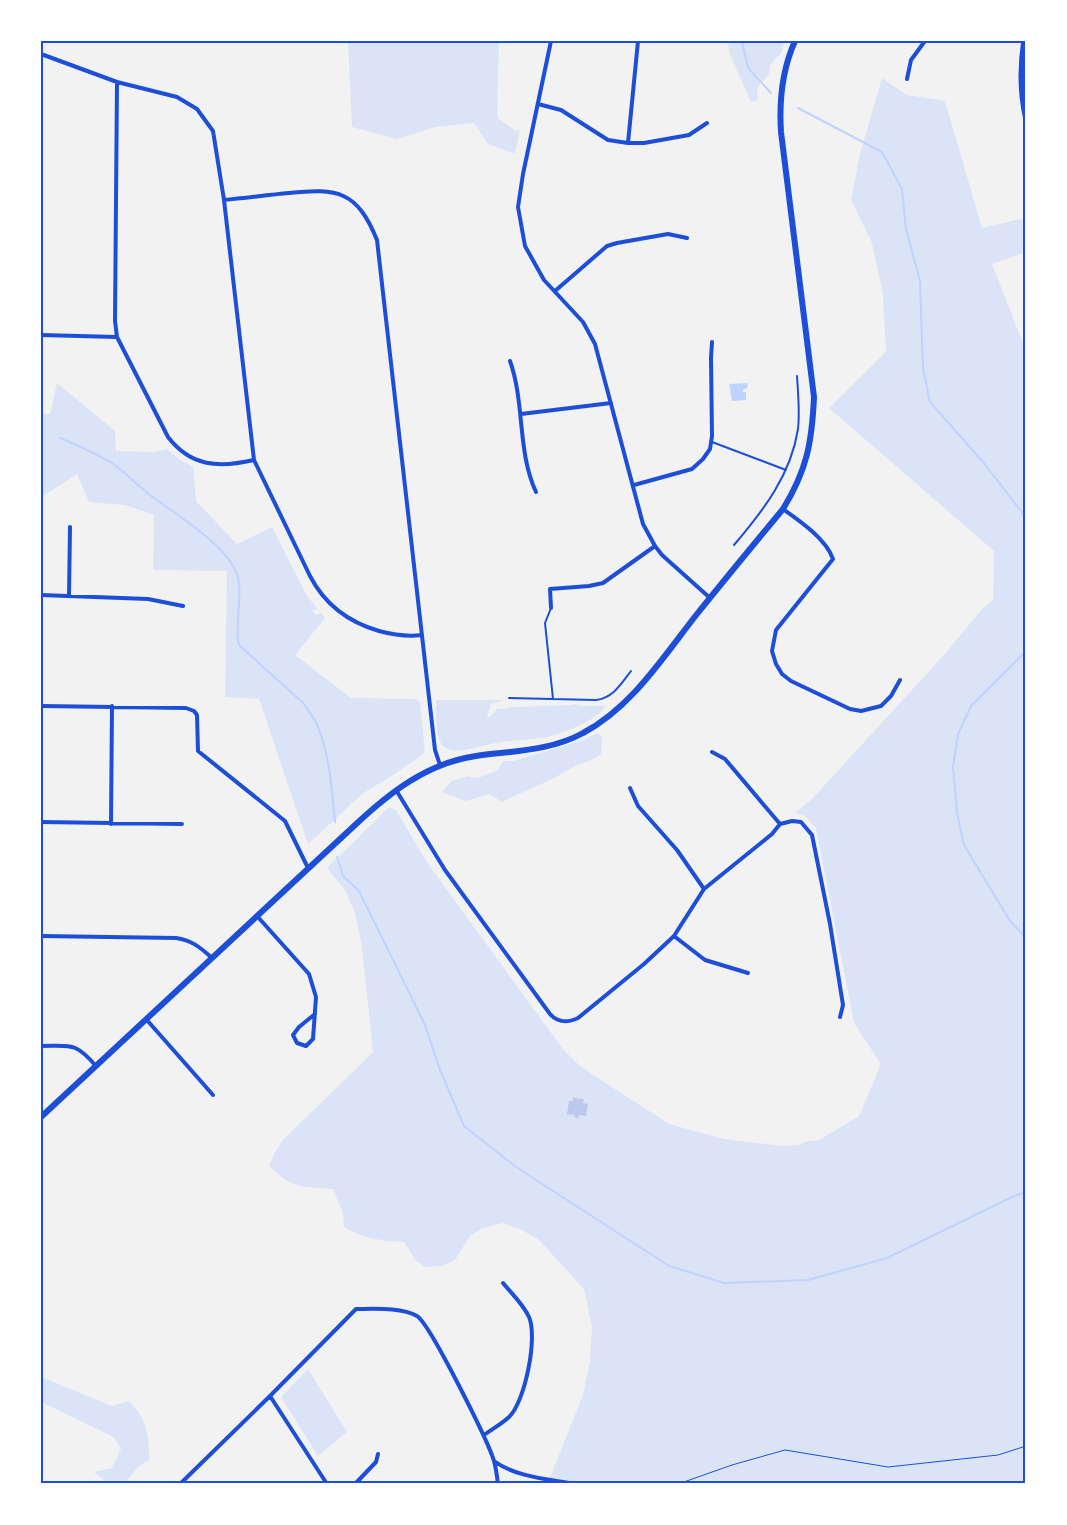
<svg xmlns="http://www.w3.org/2000/svg" width="1067" height="1525" font-family="Signika,sans-serif">
<style>
.green{fill:#dbe4f7}
.water{fill:#bfd3fe}
.lines{fill:none;stroke-linecap:round;stroke-linejoin:round}
.stream{stroke:#bfd3fe;stroke-width:2}
.building{fill:#bdc9ec}
.path{stroke:#1d4ed8;stroke-width:1}
.service{stroke:#1d4ed8;stroke-width:2}
.minor{stroke:#1d4ed8;stroke-width:4}
.secondary{stroke:#1d4ed8;stroke-width:5.5}
.primary{stroke:#1d4ed8;stroke-width:6}
.neatline{fill:none;stroke:#1d4ed8;stroke-width:2}
</style>
<rect width="100%" height="100%" fill="#f2f2f2"/>
<path class="green" d="M348 41H499L497 113 499 119 516 131 520 129 515 154 488 144 474 123 435 127 397 139 352 127Z
M728 41H785L781 53 770 65 769 74 757 88 758 100 751 102 729 52Z
M882 78 907 95 945 101 982 228 1024 218 1026 223V252L992 264 1026 351V1484H571L549 1480 583 1395 590 1362 592 1327 584 1289 539 1240 522 1230 503 1223 483 1228 470 1236 455 1260 442 1266 426 1267 416 1261 404 1242C379 1240 366 1240 344 1227L343 1213 333 1189C303 1187 291 1188 269 1166L274 1154 283 1140 373 1052 362 947 355 913 345 890 327 868 389 807 396 810 426 861 562 1048 581 1067 669 1124 724 1139 784 1146 799 1145 807 1141 819 1140 859 1116 881 1064 854 1023 816 828 804 815 795 813 811 800 943 656 982 609 993 600 994 551 829 408 886 352 883 295 872 243 851 200 860 154Z
M57 383 115 431 116 451 155 452 167 449 179 459 193 467 196 501 237 544 272 527 306 594 317 609 313 611 316 615 321 613 325 618 295 655 351 698 415 699 420 702 425 753 390 777 362 794 308 844 259 699 225 697 227 571 153 570 154 515 125 505 89 502 77 474 51 491 41 496V414H50Z
M436 700H504L491 704 487 716 490 717 497 709 516 707 570 705 575 704 579 706H605C600 720 556 736 542 738 527 740 511 740 496 743 482 745 457 756 444 747 435 740 436 711 436 700Z
M597 733 602 736 601 754C592 762 580 763 570 769 549 782 524 791 502 802L489 794 466 801 442 792 452 781 468 776 478 778 498 770 503 761H514L583 740Z
M308 1369 347 1432 318 1456 281 1397Z
M41 1377 112 1406 129 1401C146 1417 150 1437 149 1460L139 1466 124 1484H109L94 1472 112 1468 121 1449 114 1437 41 1402Z"/>
<path class="water" d="M747 383 748 387 743 390V392H746V400L732 401 729 384Z"/>
<g class="lines">
<path class="stream" d="M742 41 748 68 771 93
M798 108 882 152 902 189 906 229 920 281 923 368 930 402 983 462 1021 511 1026 520
M60 438C78 446 95 453 112 463 125 472 137 485 150 495 174 513 231 548 238 577 243 600 234 623 239 645L303 703C309 711 316 720 319 730 330 758 332 791 335 822
M1026 651 971 706 958 734 953 767 957 813 964 845 1010 921 1026 938
M337 857 343 876 359 891 425 1025 440 1070 464 1126 516 1167 669 1266 724 1283 808 1280 887 1258 1012 1197 1026 1192"/>
</g>
<path class="building" d="M573 1098 584 1099 583 1103 588 1104 586 1116 579 1115V1118L574 1117 575 1115 567 1114 569 1101H573Z"/>
<g class="lines">
<path class="path" d="M681 1483 732 1465 785 1450 888 1467 998 1455 1026 1446"/>
<path class="service" d="M712 442 786 470
M734 545C763 511 791 475 798 429 800 412 798 393 797 376
M551 608 545 623 553 699
M509 698 596 700C613 698 621 684 631 671"/>
<path class="minor" d="M551 41 523 174 518 207 525 246 544 280 583 322 595 344 643 524 655 546 662 555 710 598
M41 54 117 82 177 97 197 109 213 131 224 200 254 460 310 576C325 605 348 622 379 631 394 635 406 637 422 635
M907 79 911 60 925 41
M117 82 115 321 117 337 168 437C191 467 219 468 254 460
M538 104 561 110 608 140 628 143H644L689 135 707 123
M628 143 638 41
M224 200C246 198 267 195 289 193 338 188 357 191 377 240L435 750 440 765
M555 291 607 246 617 243 668 234 687 238
M41 335 117 337
M510 361C525 403 517 451 536 492
M521 414 611 403
M634 485 692 469 703 459 710 449 712 436 711 358 712 342
M783 509C800 521 826 539 833 559L776 630 772 651 776 664 782 674 791 681 850 709 861 711 881 706 891 696 900 680
M41 595 148 599 183 606
M69 596 70 527
M551 608 550 589 589 586 603 583 655 546
M41 706 186 708 194 711 197 715 198 751 285 821 308 868
M712 752 725 759 780 824
M630 788 638 806 677 850 704 889
M396 790 445 870 550 1014C558 1023 567 1023 578 1018L644 964 674 936 704 889 772 834 780 824
M41 822 182 824
M111 824 112 706
M780 824 792 821 801 822 812 835 830 924 843 1005 840 1017
M257 916 309 974 316 997 313 1039 306 1046 297 1043 293 1035 299 1027 315 1014
M41 936 176 938C191 940 200 947 212 958
M674 936 705 960 748 973
M146 1019 213 1095
M41 1046C72 1046 75 1042 96 1066
M270 1396 327 1484
M484 1435C492 1429 502 1424 509 1417 525 1402 538 1337 529 1317 523 1304 512 1294 503 1283
M494 1461C516 1477 547 1479 574 1484
M180 1484 270 1396 356 1309C373 1309 402 1307 417 1316 430 1324 488 1441 494 1461 496 1468 497 1476 498 1484
M355 1484 376 1462 378 1454"/>
<path class="secondary" d="M1024 41C1020 67 1020 93 1026 119"/>
<path class="primary" d="M41 1117 354 826C389 793 427 763 476 756 511 751 551 751 583 733 632 707 663 657 697 614 725 579 754 544 783 509 807 470 812 442 814 397L781 132C779 101 782 70 795 41"/>
</g>
<rect width="1067" height="1525" fill="none" stroke="#ffffff" stroke-width="85"/>
<rect x="42" y="42" width="982" height="1440" class="neatline"/>
</svg>
